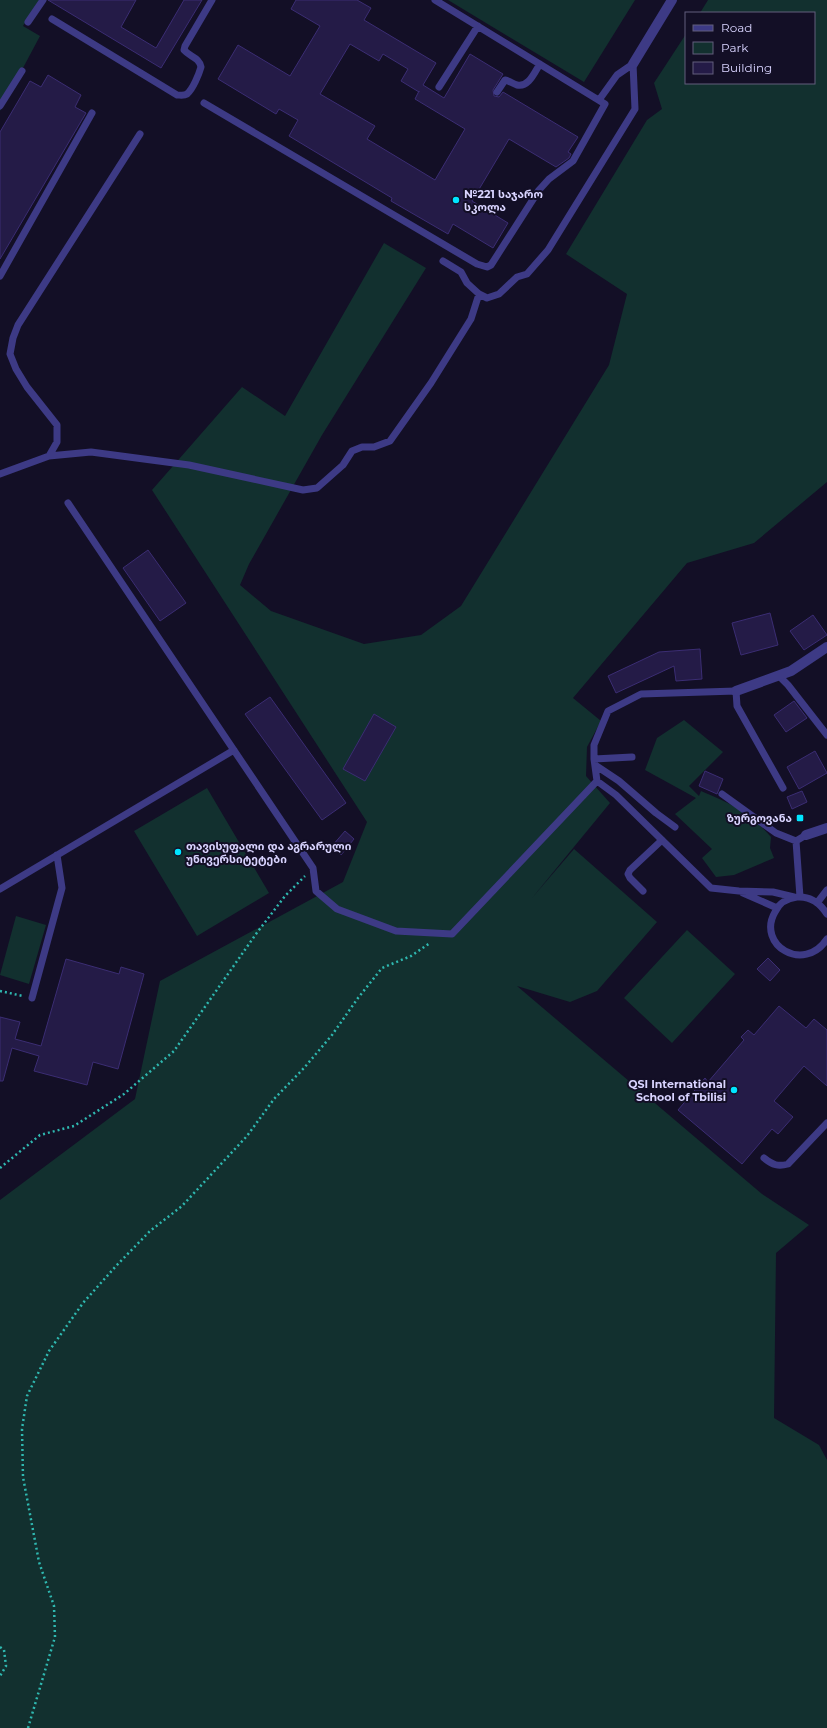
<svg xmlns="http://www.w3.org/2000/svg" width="827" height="1728" font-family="Montserrat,'Noto Sans Georgian',sans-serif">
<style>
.green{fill:#12302f}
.building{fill:#241b47;stroke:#3b2d73;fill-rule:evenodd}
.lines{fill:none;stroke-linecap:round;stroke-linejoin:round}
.path{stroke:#2fb8b0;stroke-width:2.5;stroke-dasharray:2 3;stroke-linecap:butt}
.service{stroke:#3d3a85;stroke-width:7}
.minor{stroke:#3d3a85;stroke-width:10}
.poi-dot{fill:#00e5ff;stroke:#130f26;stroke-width:1.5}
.labels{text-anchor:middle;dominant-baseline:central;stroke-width:4;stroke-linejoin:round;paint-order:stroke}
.poi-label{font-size:11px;font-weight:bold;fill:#d9d4ff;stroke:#130f26;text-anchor:start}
</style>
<rect width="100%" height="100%" fill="#130f26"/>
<path class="green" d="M0 0H39L23 26 40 36 0 111Z
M448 0H635L584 82Z
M708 0H827V482L754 543 687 563 573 698 601 721 587 747 586 776 610 803 532 898 574 849 657 922 597 991 570 1002 517 986 762 1194 809 1225 776 1253 774 1418 819 1445 827 1460V1728H0V1200L135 1099 160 981 343 882 367 822 152 490 242 387 285 416 384 243 426 268 322 435 249 564 240 585 271 611 364 644 421 635 461 606 609 365 627 294 566 254 647 120 662 109 654 83 686 34V83H814V13H700Z
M684 720 723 752 689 786 699 796 701 791C732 804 749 812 771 837L770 848 774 858 734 875 716 877 702 858 712 849 675 814 696 798 645 770 657 738Z
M207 788 269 893 197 936 134 831Z
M16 916 46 925 29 984 0 975Z
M687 930 735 974 672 1043 624 998Z"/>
<path class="building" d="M48 0H136L121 27 156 48 184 0H202L161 68Z
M296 0H357L371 8 364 20 436 63 423 85 444 98 470 54 503 74 493 90 494 96 499 97 503 92 578 137 568 152 571 154 569 158 556 167 509 139 472 201 508 223 493 248 453 224 448 234 391 201 392 198 289 136 298 120 279 109 276 114 218 79 238 45 290 76 320 26 291 9ZM350 44 379 61 383 54 408 69 401 81 419 92V91L415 99 465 129 435 180 367 139 375 126 320 94Z
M48 75 81 95 75 107 86 113 0 259V132L30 81 41 87Z
M148 550 186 603 160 621 123 568Z
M770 613 778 645 741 655 732 623Z
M813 615 827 635 804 650 790 631Z
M700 649 702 679 676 681 674 666 616 693 608 676 659 652Z
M270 697 346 803 322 820 245 714Z
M794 701 807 718 786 732 774 715Z
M374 714 396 727 365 781 343 769Z
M815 751 827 773 799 789 787 767Z
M705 771 723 779 717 794 699 786Z
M802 791 807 802 792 809 787 797Z
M345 831 354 839 341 855 332 846Z
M768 958 780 970 770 981 757 969Z
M66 959 119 974 121 967 144 974 118 1069 93 1062 87 1085 34 1071 39 1056 12 1048 3 1081H0V1017L20 1022 15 1039 41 1046Z
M779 1006 806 1028 814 1019 827 1030V1086L804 1066 774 1101 793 1117 778 1134 772 1129 742 1164 678 1110 705 1078 708 1082 744 1040 741 1037 748 1030 754 1035Z"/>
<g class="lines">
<path class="path" d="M0 991 23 996
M0 1168 40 1135 74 1126 124 1094 174 1051 256 934 285 896 305 876
M0 1647 4 1650 6 1666 0 1676
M28 1728 55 1637 54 1606 39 1562 23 1477 22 1429 27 1396 49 1351 83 1303 116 1266 150 1231 182 1206 247 1136 274 1099 304 1068 332 1035 358 998 382 968 411 956 430 943"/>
<path class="service" d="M52 19 177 95C180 95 184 96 187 94 193 89 199 74 201 67 199 57 190 57 184 50L185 46 212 0
M28 22 43 0
M439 87 478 26
M497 92 505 80C510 81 513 84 517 85 529 88 535 71 540 64
M599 100 617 75 633 64
M204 103 477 264 487 267 491 265 539 190 549 179 573 161 605 104 435 0
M0 106 22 71
M443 261 461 272 467 283 479 294 487 298 499 294 517 277 527 274 548 250 635 109 633 64
M0 276 92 113
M49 456 91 452 189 465 303 490 317 488 343 465 352 451 362 447H374L390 441 431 383 471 319 479 294
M0 474 49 456 57 442V425L27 387 16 369 10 354 13 338 18 325 140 134
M68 503 313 868 316 891 337 909 396 931 452 934 597 781 594 759V745L608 711 641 694 736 691 737 706 783 788
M778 675 788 685 827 735
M594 759 632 757
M595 765 619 781 656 813 675 827
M597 781 616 795 711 888 739 891 773 892 794 897
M722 794 776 833 796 841
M0 889 234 750
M643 891 630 878 628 874 630 870 662 840
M743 893 777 908
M800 897 796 841 806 835
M817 903 827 890
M827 914C820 903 810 896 797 897 788 898 779 903 775 912 756 945 804 974 827 939
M32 998 62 888 57 855
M764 1158C773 1165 778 1167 788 1164L827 1123"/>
<path class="minor" d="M633 64 672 0
M736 691 791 671 827 647
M806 835 827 828"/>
</g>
<g class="poi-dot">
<circle cx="456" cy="200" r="4"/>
<rect x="796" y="814" width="8" height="8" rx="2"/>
<circle cx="178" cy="852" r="4"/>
<circle cx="734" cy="1090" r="4"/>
</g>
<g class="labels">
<g class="poi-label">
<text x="464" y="194">№221 საჯარო<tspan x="464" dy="13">სკოლა</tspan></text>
<text x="792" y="818" text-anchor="end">ზურგოვანა</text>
<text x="186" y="846">თავისუფალი და აგრარული<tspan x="186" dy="13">უნივერსიტეტები</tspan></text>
<text x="726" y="1084" text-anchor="end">QSI International<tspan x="726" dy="13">School of Tbilisi</tspan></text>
</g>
</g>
<rect x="685" y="12" width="130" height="72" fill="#130f26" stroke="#625e7d"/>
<rect x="693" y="25" width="20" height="6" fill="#3d3a85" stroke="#625e7d"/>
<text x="721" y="32" font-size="12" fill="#d9d4ff">Road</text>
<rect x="693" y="42" width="20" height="12" fill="#12302f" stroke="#625e7d"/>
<text x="721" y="52" font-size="12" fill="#d9d4ff">Park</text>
<rect x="693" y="62" width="20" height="12" fill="#241b47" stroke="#625e7d"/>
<text x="721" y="72" font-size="12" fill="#d9d4ff">Building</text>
</svg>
